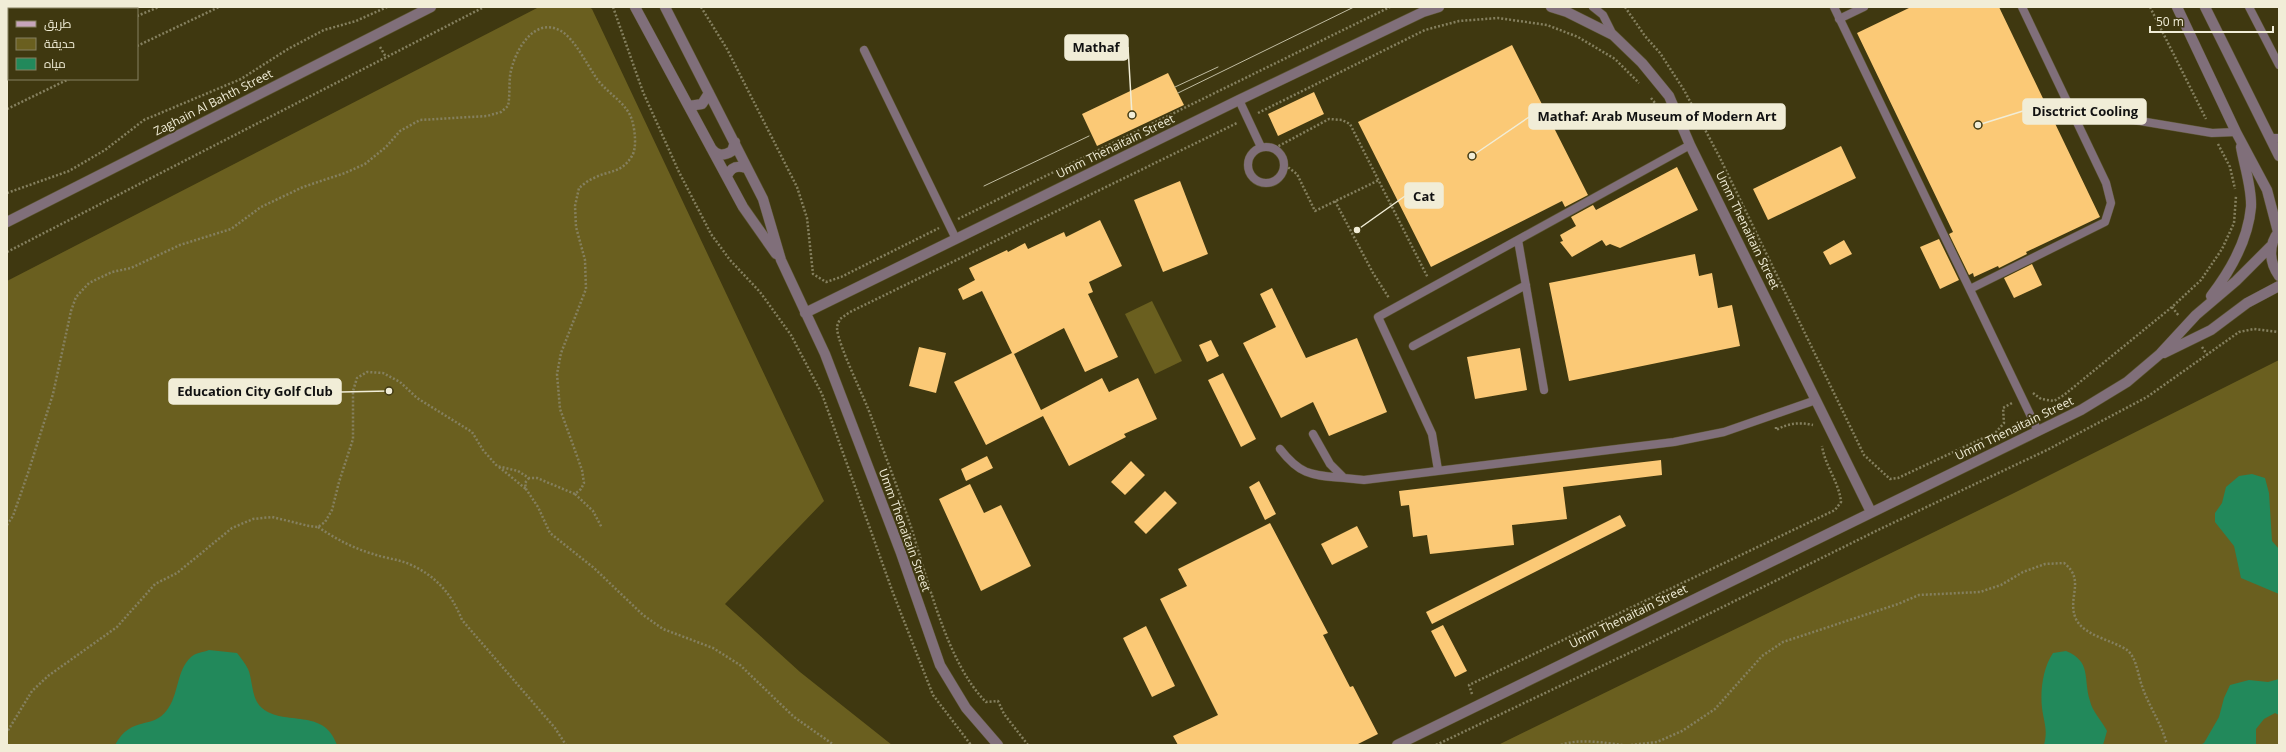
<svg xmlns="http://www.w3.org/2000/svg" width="2286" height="752" font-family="'Open Sans',Cairo,sans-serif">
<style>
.green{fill:#6a5f1f}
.water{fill:#22895b}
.building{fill:#fbc976}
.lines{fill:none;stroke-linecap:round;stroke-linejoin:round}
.lane-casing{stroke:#5b5530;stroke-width:9}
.street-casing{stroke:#5b5530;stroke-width:11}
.primary-casing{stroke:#5b5530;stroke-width:11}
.path{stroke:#85805f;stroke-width:2.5;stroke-dasharray:2 2;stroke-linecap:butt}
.lane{stroke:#806f7a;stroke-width:8}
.street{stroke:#806f7a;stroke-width:10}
.primary{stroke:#c7a5bb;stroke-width:10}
.tram{stroke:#c0bca1;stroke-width:1}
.labels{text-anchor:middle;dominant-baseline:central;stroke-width:4;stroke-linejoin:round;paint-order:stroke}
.street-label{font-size:12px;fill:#f1edd7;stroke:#3f3810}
.leader{fill:none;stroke:#f1edd7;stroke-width:1.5}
.callout-dot{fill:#f1edd7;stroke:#3f3810;stroke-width:1.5}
.callout{fill:#f1edd7;stroke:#f1edd7;stroke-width:1.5}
.callout-label{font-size:13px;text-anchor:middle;font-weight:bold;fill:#111}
</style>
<rect width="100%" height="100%" fill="#3f3810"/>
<path class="green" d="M539 7H589L592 9 824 501 725 604 800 672 892 745H7V281Z
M1152 301 1182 361 1155 374 1125 314Z
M2279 360V745H1498L2012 494Z"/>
<path class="water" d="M2252 474 2265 478 2269 493 2272 541 2279 549V594L2241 578 2234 546 2215 522V513L2222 503 2226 487 2239 476Z
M209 650 237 653C241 658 245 663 248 669 253 680 251 699 262 708 285 727 324 707 337 745H115C131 715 153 730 167 710 179 695 176 671 191 657 195 653 204 652 209 650Z
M2066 651C2092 662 2083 678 2090 701 2092 711 2102 721 2107 731L2103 745H2044C2048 729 2044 723 2042 708 2040 690 2043 668 2053 653Z
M2279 679V715L2275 713 2264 719 2256 729V745H2200L2204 743 2219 717 2224 698 2230 685 2249 680 2268 682Z"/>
<path class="building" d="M1911 7H1999L2100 217 2026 252 2027 254 1999 268 1998 266 1974 277 1973 273 1969 275 1949 234 1953 232 1857 33Z
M1512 45 1588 195 1565 207 1562 201 1431 267 1358 122Z
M1168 73 1184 105 1097 146 1082 114Z
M1314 92 1324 114 1278 136 1268 114Z
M1841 146 1856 178 1768 220 1753 189Z
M1677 167 1698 210 1620 248 1610 244 1606 246 1602 240 1572 257 1560 242 1563 241 1560 235 1576 226 1571 217 1593 205 1596 210Z
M1180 181 1208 254 1163 272 1134 200Z
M1100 220 1122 266 1089 282 1093 292 1088 294 1118 357 1085 372 1064 328 1014 354 1041 410 1102 378 1109 392 1138 378 1157 419 1124 434 1126 437 1069 466 1043 416 986 445 954 382 1012 353 982 291 963 300 958 289 975 280 969 268 1007 250 1008 252 1025 243 1028 249 1064 232 1066 237Z
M1939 239 1959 280 1940 289 1920 247Z
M1844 240 1852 254 1830 265 1823 252Z
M1695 254 1699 276 1712 273 1718 308 1732 305 1740 346 1569 381 1549 283Z
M2032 264 2042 285 2014 298 2004 278Z
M1272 288 1306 358 1357 338 1387 412 1329 436 1313 402 1281 418 1243 343 1276 327 1260 294Z
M1211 340 1219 356 1207 362 1199 345Z
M919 347 946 353 936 393 909 386Z
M1520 348 1527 390 1475 399 1467 357Z
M1223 373 1256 439 1241 447 1208 380Z
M987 456 993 468 966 481 961 469Z
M1661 460 1662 475 1563 487 1567 519 1512 525 1514 545 1430 554 1427 535 1413 537 1409 505 1401 506 1399 491Z
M1131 461 1145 475 1125 495 1111 482Z
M1259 481 1276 514 1265 520 1249 487Z
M970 484 984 513 1001 505 1031 566 981 591 939 499Z
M1165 491 1177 503 1146 534 1134 522Z
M1620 515 1626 526 1432 624 1426 612Z
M1270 523 1328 633 1323 635 1350 687 1353 686 1378 734 1356 745H1178L1173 736 1218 715 1160 599 1187 586 1178 569Z
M1357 526 1368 547 1332 565 1321 544Z
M1443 625 1467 671 1455 677 1431 631Z
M1146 626 1175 686 1152 697 1123 638Z"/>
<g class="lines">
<defs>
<path id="lane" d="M1593 7 1603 15 1613 35
M1834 7 2038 431
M2249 7 2279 65
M1839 19 1864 7
M864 50 956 239
M1239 100 1261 147
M2076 119 2088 114H2098L2212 133 2236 132
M2270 138H2279
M1248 165a18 18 0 1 1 36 0a18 18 0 1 1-36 0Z
M1518 240 1544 390
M1970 289 2105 222 2111 203 2106 183 2022 7
M1413 346 1526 285
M1313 434 1330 464 1344 478 1364 480 1674 442 1724 432 1816 400
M1280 449C1301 476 1312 475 1344 478
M1438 470 1432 434 1378 317 1690 145"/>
<path id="street" d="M635 7 743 207 776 254
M665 7 763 199 781 260 825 354 901 553 940 665 966 708 998 745
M1551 7 1567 12 1613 35 1642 63 1669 96 1690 145 1871 512
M2177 7 2236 132 2267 190 2278 232
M2205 7 2279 156
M101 9 106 7
M689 106 702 104 709 93
M711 148C717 156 724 156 732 151L735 142
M727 176C731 167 737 165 746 168
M7 222 431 7
M2279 231C2268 245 2269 262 2279 276
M2211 296C2231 270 2248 241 2251 207 2252 188 2244 165 2241 147
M805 313 1239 100 1423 12 1439 7
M2164 353 2211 330 2247 303 2279 286
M1397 745 2081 410 2127 382 2160 354 2196 315 2236 281 2271 246"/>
<path id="primary" d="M7 8 9 7
M86 9 89 7
M7 54 9 53"/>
</defs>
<use href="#lane" class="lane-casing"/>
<use href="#street" class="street-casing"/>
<use href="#primary" class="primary-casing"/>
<path class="path" d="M613 7 643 92 679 172 711 234 730 260 760 292 791 335 822 394 893 593 933 695 971 745
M701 7 727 49 797 187 807 218 813 274 826 282 841 277 939 228
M1625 7 1645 36 1660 53 1684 90 1719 156 1864 455 1890 479 1898 478 1996 432 2004 423 2003 408 2012 403
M2150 7 2206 119
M137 16 159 7
M137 46 219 7
M380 47 386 57
M7 74 9 73
M1651 98 1659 108
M7 109 69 79
M1258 113 1425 30 1459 21 1498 18 1547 25 1578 37 1615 59 1639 83
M2218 144 2230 167 2235 189
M1275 148 1329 119 1342 120 1350 124 1428 278
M1285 165 1297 174 1315 211 1379 180
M7 193 69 171 105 150 144 120 241 79 288 49 324 30 356 21 387 7
M1335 201 1373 273 1389 298
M958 219 1390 7
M7 252 484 7
M2172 307 2179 316
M2202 347 2208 356
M2033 393 2041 399 2054 401 2064 395 2172 307 2201 280 2222 249 2234 223 2236 196
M1776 427V430C1789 423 1799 422 1813 425
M499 467 526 489
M529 478 525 483 526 489 538 507 550 533 594 568 643 615 663 629 713 648 740 665 794 717 834 745
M575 494 593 511 602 528
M7 525 13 516 28 473 53 394 71 311 76 297 89 283 112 272 131 268 180 245 231 229 261 207 303 187 345 173 365 164 386 147 400 131 420 120 487 116 501 112 508 106C510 96 509 86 510 76 513 54 533 15 561 31 574 38 588 66 597 79 608 94 626 102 632 120 635 130 637 148 632 156 621 174 609 170 594 178 588 180 583 185 579 188L575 206 576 227 585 260 586 289 561 353 557 374 560 409 582 470 584 483 581 489 575 494 537 478H529L518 471 497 466 483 450 472 432 417 398 400 382 383 373 367 372 357 378 353 391V439L339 482 332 510 325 522 318 527 309 526 272 517 253 519 232 528 177 573 155 584 117 627 48 676 32 691 7 732
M318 527C336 539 353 548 373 554 384 558 397 559 409 564 435 575 452 594 462 620L555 728 566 745
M1472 694 1469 685 1835 510 1841 502C1839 482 1825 466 1822 446
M1028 745 1004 714 998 701 986 702C947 663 928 580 911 527 899 491 885 455 872 419 865 398 838 346 837 328 837 325 839 322 840 319L850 312 1237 123
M1436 745 1648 644 1878 530 2047 450 2147 397 2239 332 2254 329 2279 332
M1561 745C1579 738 1605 743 1623 745
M1631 745 1657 742 1682 731 1715 709 1762 656 1783 642 1898 604 1919 595 1980 592 2001 585 2023 572 2045 564 2064 563C2087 581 2065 599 2077 621 2086 636 2114 641 2127 650 2137 658 2138 676 2142 686 2149 707 2162 724 2167 745"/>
<use href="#lane" class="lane"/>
<use href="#street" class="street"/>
<use href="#primary" class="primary"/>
<path class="tram" d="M1175 87 1218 67
M1178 93 1354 7
M984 186 1089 136"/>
</g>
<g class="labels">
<g class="street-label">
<text transform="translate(213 102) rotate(-27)">Zaghain Al Bahth Street</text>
<text transform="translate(1115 146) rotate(-26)">Umm Thenaitain Street</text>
<text transform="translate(1748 230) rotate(64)">Umm Thenaitain Street</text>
<text transform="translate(2014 428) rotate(-26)">Umm Thenaitain Street</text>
<text transform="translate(905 530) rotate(70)">Umm Thenaitain Street</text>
<text transform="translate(1628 616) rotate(-26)">Umm Thenaitain Street</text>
</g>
</g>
<path class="leader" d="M1132 115L1128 47M1978 125L2023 111M1472 156L1529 117M1357 230L1405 196M389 391L341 392"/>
<g class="callout-dot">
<circle cx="1132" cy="115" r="4"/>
<circle cx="1978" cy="125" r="4"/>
<circle cx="1472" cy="156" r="4"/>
<circle cx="1357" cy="230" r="4"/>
<circle cx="389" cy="391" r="4"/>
</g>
<g class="callout">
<rect x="1065" y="35" width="63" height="25" rx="4"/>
<rect x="2023" y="99" width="123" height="25" rx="4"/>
<rect x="1529" y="104" width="256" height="25" rx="4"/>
<rect x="1405" y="183" width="38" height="25" rx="4"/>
<rect x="169" y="379" width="172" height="25" rx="4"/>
</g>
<g class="callout-label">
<text x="1096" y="52">Mathaf</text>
<text x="2085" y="116">Disctrict Cooling</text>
<text x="1657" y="121">Mathaf: Arab Museum of Modern Art</text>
<text x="1424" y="201">Cat</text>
<text x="255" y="396">Education City Golf Club</text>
</g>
<rect width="2286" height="752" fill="none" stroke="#f1edd7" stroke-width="16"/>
<rect x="8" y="8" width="130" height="72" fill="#3f3810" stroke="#868060"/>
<rect x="16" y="21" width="20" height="6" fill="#c7a5bb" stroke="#868060"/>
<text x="44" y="28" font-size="12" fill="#f1edd7">طريق</text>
<rect x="16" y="38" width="20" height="12" fill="#6a5f1f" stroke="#868060"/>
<text x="44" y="48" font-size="12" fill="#f1edd7">حديقة</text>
<rect x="16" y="58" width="20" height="12" fill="#22895b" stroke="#868060"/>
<text x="44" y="68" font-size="12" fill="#f1edd7">مياه</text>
<path d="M2150 26v6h123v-6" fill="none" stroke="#f1edd7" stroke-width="2"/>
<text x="2156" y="26" font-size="12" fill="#f1edd7" stroke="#3f3810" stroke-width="3" paint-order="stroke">50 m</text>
</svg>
